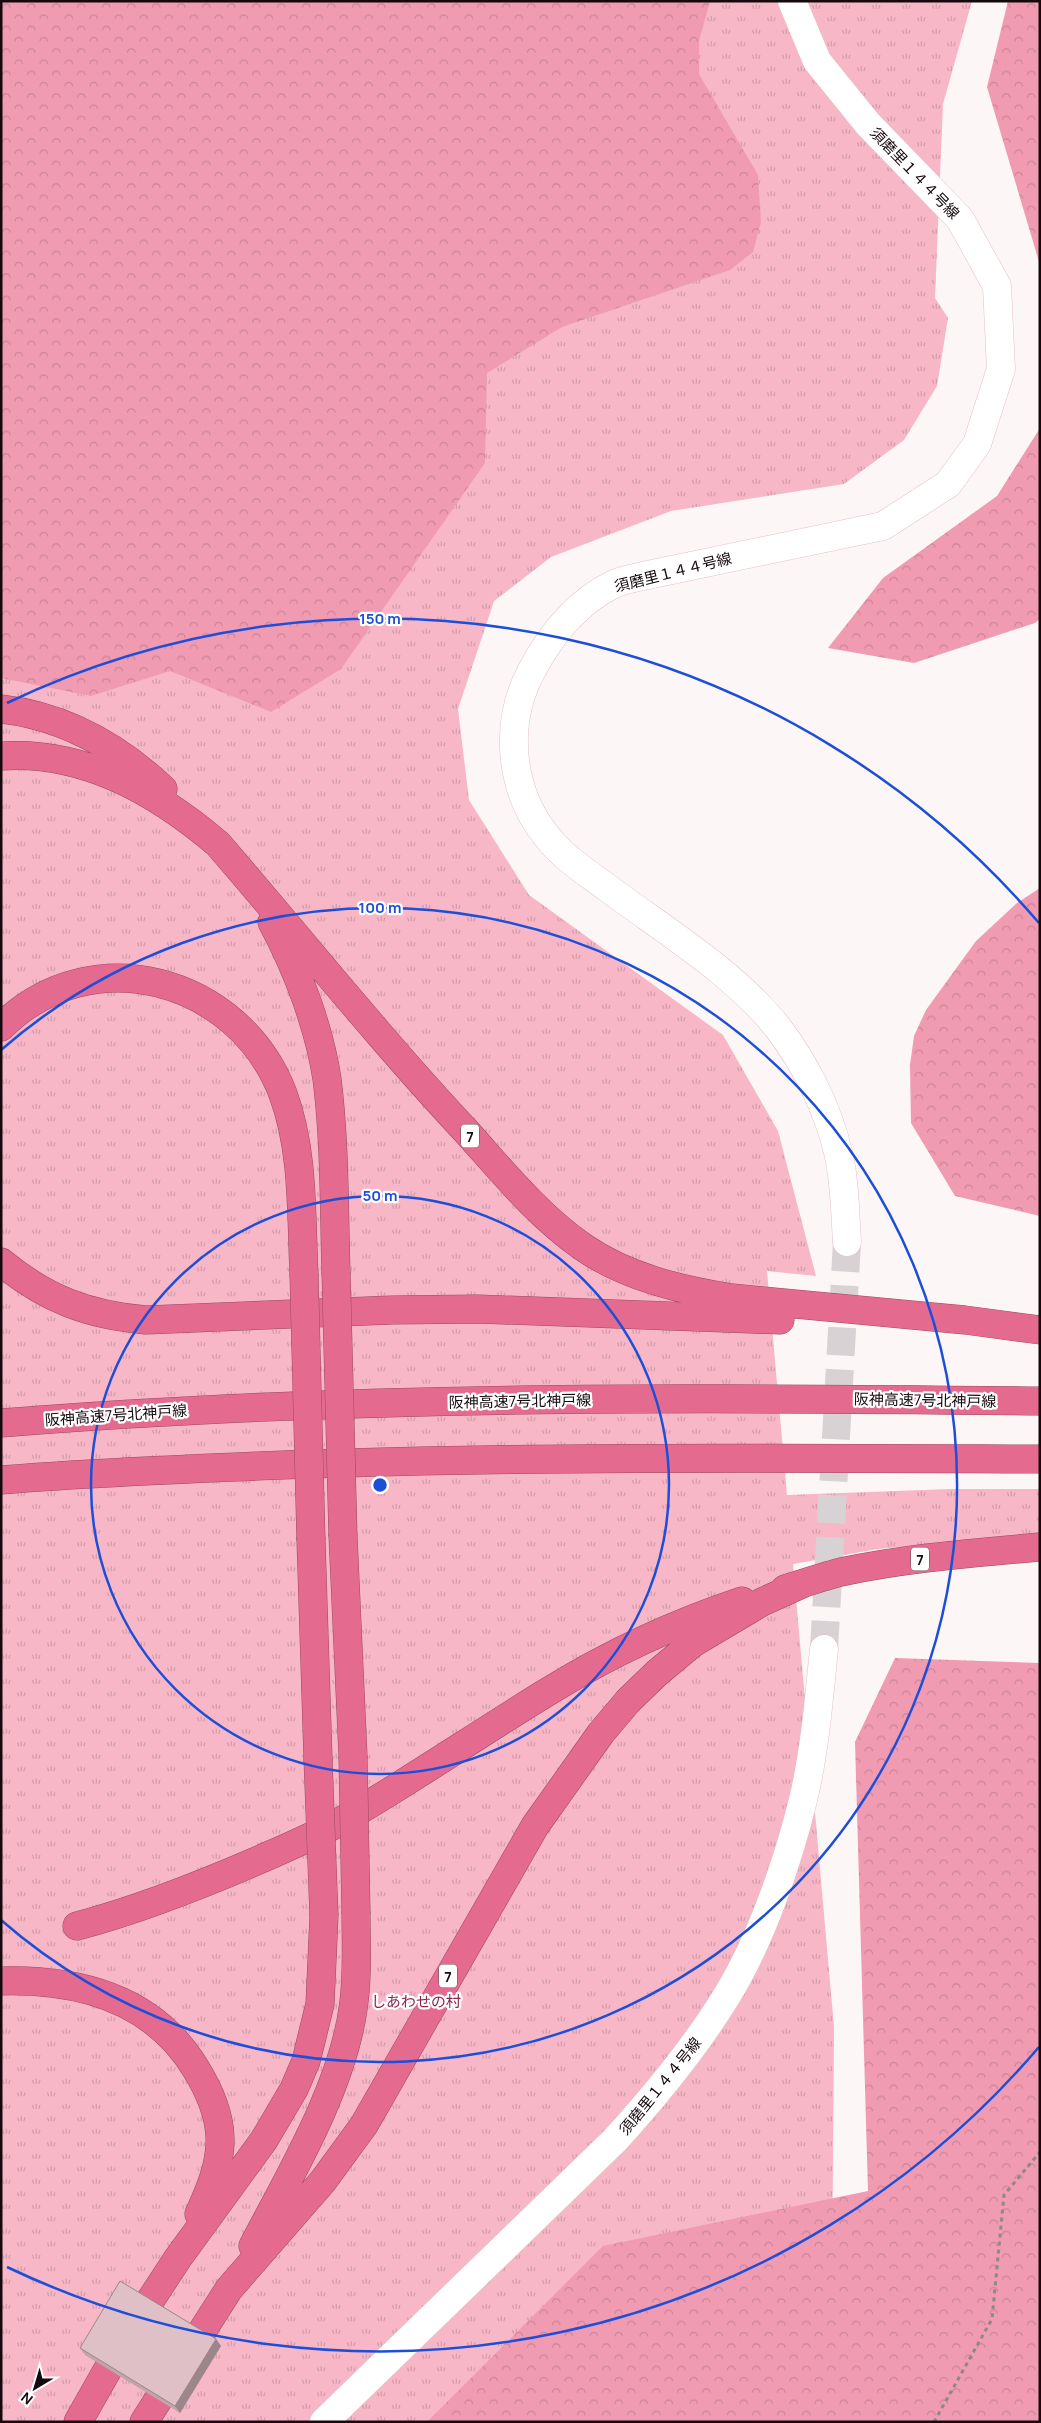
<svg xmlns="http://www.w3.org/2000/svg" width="1041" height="2423" font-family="Manrope,'Noto Sans JP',sans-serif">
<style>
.grass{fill:url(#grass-tufts)}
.forest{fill:url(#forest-crowns)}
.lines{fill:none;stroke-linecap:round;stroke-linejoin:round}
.minor-tunnel{stroke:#d9d2d4;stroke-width:28;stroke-dasharray:28 14;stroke-linecap:butt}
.minor-casing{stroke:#e2c2c9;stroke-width:29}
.tertiary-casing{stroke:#e2c2c9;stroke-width:29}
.motorway-casing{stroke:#9b4961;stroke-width:29}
.path{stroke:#8f8789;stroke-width:3;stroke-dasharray:4 4;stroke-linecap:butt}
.minor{stroke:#fff;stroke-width:28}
.tertiary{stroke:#fff;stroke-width:28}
.motorway{stroke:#e46b8f;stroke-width:28}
.motorway-bridge-casing{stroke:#9b4961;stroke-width:29;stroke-linecap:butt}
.motorway-bridge{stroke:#e46b8f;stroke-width:28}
.wall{fill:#c1a5ab}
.shaded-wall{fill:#9d868b}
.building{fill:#e0c0c7;stroke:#9d868b}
.ring{fill:none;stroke:#1d4ed8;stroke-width:2.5}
.labels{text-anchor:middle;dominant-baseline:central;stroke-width:4.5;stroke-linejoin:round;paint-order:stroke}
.shield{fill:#fff;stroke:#5a5355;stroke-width:1}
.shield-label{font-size:14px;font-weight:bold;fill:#14090c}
.street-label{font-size:15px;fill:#14090c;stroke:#fff}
.park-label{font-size:15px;fill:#8a284b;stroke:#fff}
.centre{fill:#1d4ed8;stroke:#fff;stroke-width:2.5}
.ring-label{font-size:15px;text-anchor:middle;font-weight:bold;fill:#1d4ed8;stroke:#fff;stroke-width:4.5;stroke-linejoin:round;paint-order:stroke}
</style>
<defs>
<pattern id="grass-tufts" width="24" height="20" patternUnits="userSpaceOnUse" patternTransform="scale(1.25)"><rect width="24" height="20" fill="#f7b7c7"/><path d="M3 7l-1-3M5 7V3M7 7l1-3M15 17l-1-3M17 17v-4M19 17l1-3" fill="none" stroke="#d39caa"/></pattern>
<pattern id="forest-crowns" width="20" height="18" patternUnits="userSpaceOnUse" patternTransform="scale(1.25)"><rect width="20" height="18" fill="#f09bb1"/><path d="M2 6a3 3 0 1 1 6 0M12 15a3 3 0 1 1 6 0" fill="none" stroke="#cd8497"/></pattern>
</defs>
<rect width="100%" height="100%" fill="#fcf6f7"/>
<path class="grass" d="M1 1H972L943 104 935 298 948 318 937 386 904 440 844 484 671 511 551 557 494 601 458 709 469 800 529 895 723 1035 778 1131 816 1276 767 1271 787 1495 950 1489H1040V1535L878 1549 793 1564 834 2027 831 2422H1Z"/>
<path class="forest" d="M1 1H710L699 41V74L758 175 761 222 753 252 730 270 562 327 487 373 485 463 341 669 271 712 170 671 91 696 1 678Z
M1008 1H1040V265L987 87Z
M1040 428V619L1035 623 914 663 828 648 883 578 997 496Z
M1040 888V1216L955 1196 911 1123 910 1065 914 1036 926 1010 976 941 1017 903Z
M895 1658 1040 1663V2422H427L603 2246 868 2191 855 1742Z"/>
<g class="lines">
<path class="minor-tunnel" d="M824 1649 847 1242"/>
<defs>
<path id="minor" d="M324 2422 615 2140C656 2095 694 2049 726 1997 761 1941 789 1859 804 1796 815 1748 819 1698 824 1649"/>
<path id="tertiary" d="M792 1 817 61 868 124 960 219 997 286 1001 369 977 444 948 484 883 526 643 576C634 578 623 580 614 584 577 602 551 634 532 670 503 723 509 792 549 839 565 859 589 874 609 889 664 930 736 974 778 1028 805 1063 828 1109 838 1152 845 1181 845 1212 847 1242"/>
<path id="motorway" d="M1 709C64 716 117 746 163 789
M1 756C84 750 157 792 218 844 300 939 379 1038 465 1130 502 1171 537 1215 583 1247 626 1277 681 1290 732 1298L965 1320 1040 1330
M272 922C297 968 319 1027 327 1079 335 1143 334 1208 336 1272
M1 1027C91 937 239 978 283 1094 304 1151 301 1214 304 1274
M1 1262C46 1299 88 1315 146 1320L392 1310 478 1309 780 1320
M1 1423C347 1395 694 1397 1040 1401
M1 1480C95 1472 189 1469 283 1465 535 1456 787 1458 1040 1459
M343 1536 353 1756
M311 1540 318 1759
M785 1589C804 1583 822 1577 841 1572 906 1558 973 1553 1040 1547
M77 1926C141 1909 201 1885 261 1859 286 1848 312 1837 336 1824 411 1781 481 1732 554 1688 613 1652 676 1623 742 1601
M1 1981C79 1979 154 1999 196 2069 209 2090 219 2112 220 2137 221 2164 210 2190 199 2214
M253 2246C290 2175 342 2088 353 2009 358 1977 356 1945 356 1914
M78 2422 125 2339 178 2258 264 2140 294 2089 306 2061 320 2004 324 1916
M144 2422 229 2289 323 2181 364 2125 535 1826 601 1733 628 1701 657 1673 693 1643 762 1602 802 1584"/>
</defs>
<use href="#minor" class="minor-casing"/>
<use href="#tertiary" class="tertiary-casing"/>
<use href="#motorway" class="motorway-casing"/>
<path class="path" d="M934 2422 992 2319 1004 2195 1040 2152"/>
<use href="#minor" class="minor"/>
<use href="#tertiary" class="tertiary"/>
<use href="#motorway" class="motorway"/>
<defs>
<path id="motorway-bridge" d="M336 1272 343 1536
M304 1274 311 1540
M353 1756 356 1914
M318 1759 324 1916"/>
</defs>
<use href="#motorway-bridge" class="motorway-bridge-casing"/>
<use href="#motorway-bridge" class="motorway-bridge"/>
</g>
<path class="wall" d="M216 2339 221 2346 180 2413 85 2355 80 2348Z"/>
<path class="shaded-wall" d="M216 2339 221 2346 180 2413 175 2406Z"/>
<path class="building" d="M120 2281 216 2339 175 2406 80 2348Z"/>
<g class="ring">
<circle cx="380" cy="1485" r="289"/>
<path d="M1 1050A577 577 0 1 1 1 1920"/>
<path d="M1039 2047A866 866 0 0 1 7 2267M7 703A866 866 0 0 1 1039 923"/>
</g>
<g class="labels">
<g class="shield">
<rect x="461" y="1124.5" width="18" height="23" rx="4"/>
<rect x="911" y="1547.5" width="18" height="23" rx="4"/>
<rect x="439" y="1964.5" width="18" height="23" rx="4"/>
</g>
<g class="shield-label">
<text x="470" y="1136">7</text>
<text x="920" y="1559">7</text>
<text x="448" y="1976">7</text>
</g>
<g class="street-label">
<text transform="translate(915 173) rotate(46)">須磨里１４４号線</text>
<text transform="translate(673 572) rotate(-14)">須磨里１４４号線</text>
<text transform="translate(925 1400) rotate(1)">阪神高速7号北神戸線</text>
<text transform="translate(520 1401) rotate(-1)">阪神高速7号北神戸線</text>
<text transform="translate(116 1415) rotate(-4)">阪神高速7号北神戸線</text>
<text transform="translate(660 2086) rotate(-51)">須磨里１４４号線</text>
</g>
<g class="park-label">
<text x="416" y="2001">しあわせの村</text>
</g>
</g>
<circle cx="380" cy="1485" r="8" class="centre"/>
<g class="ring-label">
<text x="380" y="624">150 m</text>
<text x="380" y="913">100 m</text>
<text x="380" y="1201">50 m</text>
</g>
<rect width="1041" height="2423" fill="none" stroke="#14090c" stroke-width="5"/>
<g transform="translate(35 2388) rotate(218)" stroke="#ffffff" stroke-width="4" paint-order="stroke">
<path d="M0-4L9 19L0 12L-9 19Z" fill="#14090c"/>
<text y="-8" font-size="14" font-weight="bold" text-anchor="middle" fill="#14090c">N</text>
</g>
</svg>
